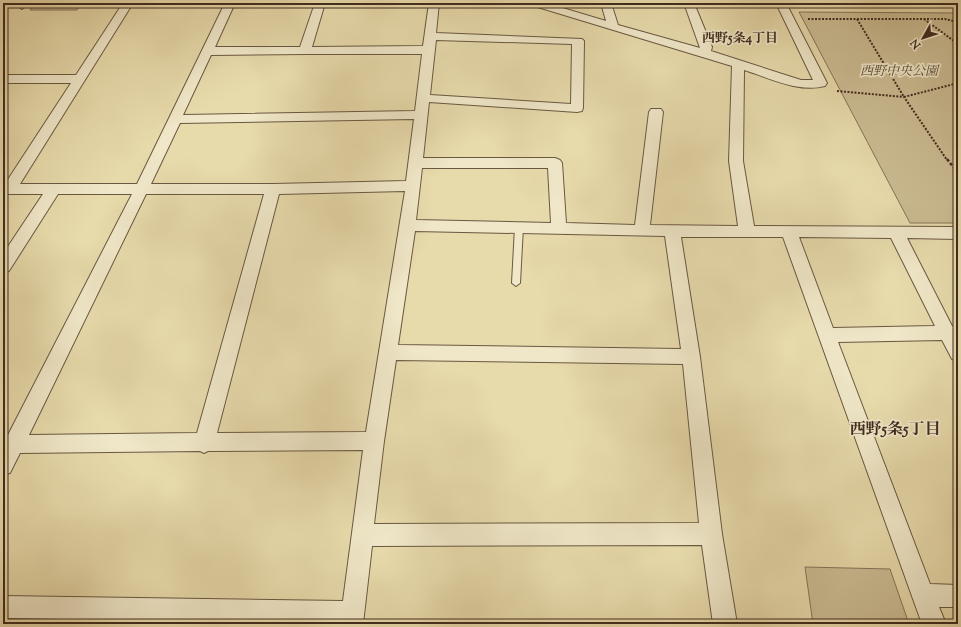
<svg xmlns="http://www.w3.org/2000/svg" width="961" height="627" font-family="'Sorts Mill Goudy','Noto Serif JP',serif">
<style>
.green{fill:#cbbc93;stroke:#867459}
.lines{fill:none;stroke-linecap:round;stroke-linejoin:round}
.service-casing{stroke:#6a5842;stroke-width:2}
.minor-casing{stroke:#6a5842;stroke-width:2}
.path-far1{stroke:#412c1f;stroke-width:2;stroke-dasharray:2 1.5;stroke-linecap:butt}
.path{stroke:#412c1f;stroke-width:2.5;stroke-dasharray:3 2;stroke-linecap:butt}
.service{fill:#efe7c8;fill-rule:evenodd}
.minor{fill:#efe7c8;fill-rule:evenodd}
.labels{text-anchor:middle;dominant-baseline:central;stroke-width:3.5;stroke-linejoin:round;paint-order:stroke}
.far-neighbourhood-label{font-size:13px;font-weight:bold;fill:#412c1f;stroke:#efe7c8}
.far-park-label{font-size:13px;font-style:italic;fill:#5d4936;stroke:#efe7c8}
.neighbourhood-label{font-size:16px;font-weight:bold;fill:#412c1f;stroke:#efe7c8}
</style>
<rect width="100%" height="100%" fill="#e7daab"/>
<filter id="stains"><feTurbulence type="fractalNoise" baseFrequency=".005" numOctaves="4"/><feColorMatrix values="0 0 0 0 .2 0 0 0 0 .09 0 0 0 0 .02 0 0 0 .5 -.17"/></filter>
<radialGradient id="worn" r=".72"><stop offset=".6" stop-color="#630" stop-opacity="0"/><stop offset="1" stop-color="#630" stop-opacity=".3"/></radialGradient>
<path class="green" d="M35 3H82L77 10H30Z
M799 12 958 13V223H910Z
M805 567 890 569 909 624H813Z"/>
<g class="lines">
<defs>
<path id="service" d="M22 3H28L22 9 19 7Z
M519 224 523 227 520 283 516 286 512 283 515 227Z"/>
<path id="minor" d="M123 3H133L20 184H137L225 3H235L215 47H300L315 3H325L312 47 423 46 429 3H439L436 33 582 39 584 41 583 108 582 111 577 112 429 102 423 158H555L560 160 562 163 566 223 635 225 649 112 651 109H661L663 112 650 225 738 226 729 161 732 66 531 5 530 3H546L606 21 601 3H611L618 25 700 48 684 3H694L712 47 711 51 801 80H813L776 3H786L827 83 825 86C798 93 770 78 744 70L743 161 754 226 958 227V239L907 238 952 326H958V361L952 359 942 340 838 342 930 584 958 585V607H939L946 624H922L783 237H681L700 357 722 534 737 624H713L702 545 372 546 363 624 3 618V596L343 601 363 450 208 451 204 453 200 451 20 453 10 473 3 475V436L8 435 132 194H58L9 271 3 273V254L43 194H3V184H5L71 83H3V75H76ZM436 40 572 44 571 104 430 95ZM307 54H422L415 111 183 115 211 55ZM414 119 406 181 273 184H151L180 123ZM422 168H548L551 223 416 220ZM405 191 366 432 217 433 279 194ZM146 194H264L197 433 29 435ZM415 231 665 236 681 349 398 345ZM799 237 891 238 935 326 833 328ZM396 360 683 364 699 523 374 524 384 441Z"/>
</defs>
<use href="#service" class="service-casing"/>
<use href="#minor" class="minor-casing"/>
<path class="path-far1" d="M808 19H857L904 97 958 83
M857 19H945L958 22
M924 19 958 44
M837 91 904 97 947 160"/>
<path class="path" d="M947 159 958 173"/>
<use href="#service" class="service"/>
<use href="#minor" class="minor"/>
</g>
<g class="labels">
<g class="far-neighbourhood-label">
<text x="740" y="39">西野5条4丁目</text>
</g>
<g class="far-park-label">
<text x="899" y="72">西野中央公園</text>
</g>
<g class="neighbourhood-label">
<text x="895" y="430">西野5条5丁目</text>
</g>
</g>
<rect width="961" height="627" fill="none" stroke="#e7daab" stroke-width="16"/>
<rect x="4" y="4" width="953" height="619" fill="none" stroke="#412c1f" stroke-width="2"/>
<rect x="8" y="8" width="945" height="611" fill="none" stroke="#412c1f"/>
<g transform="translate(923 38) rotate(231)" stroke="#efe7c8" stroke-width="3" paint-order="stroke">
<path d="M0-3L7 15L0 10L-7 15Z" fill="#412c1f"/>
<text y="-6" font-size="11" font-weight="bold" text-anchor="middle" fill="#412c1f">N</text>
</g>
<rect width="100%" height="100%" filter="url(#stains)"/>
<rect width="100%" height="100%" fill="url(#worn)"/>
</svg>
